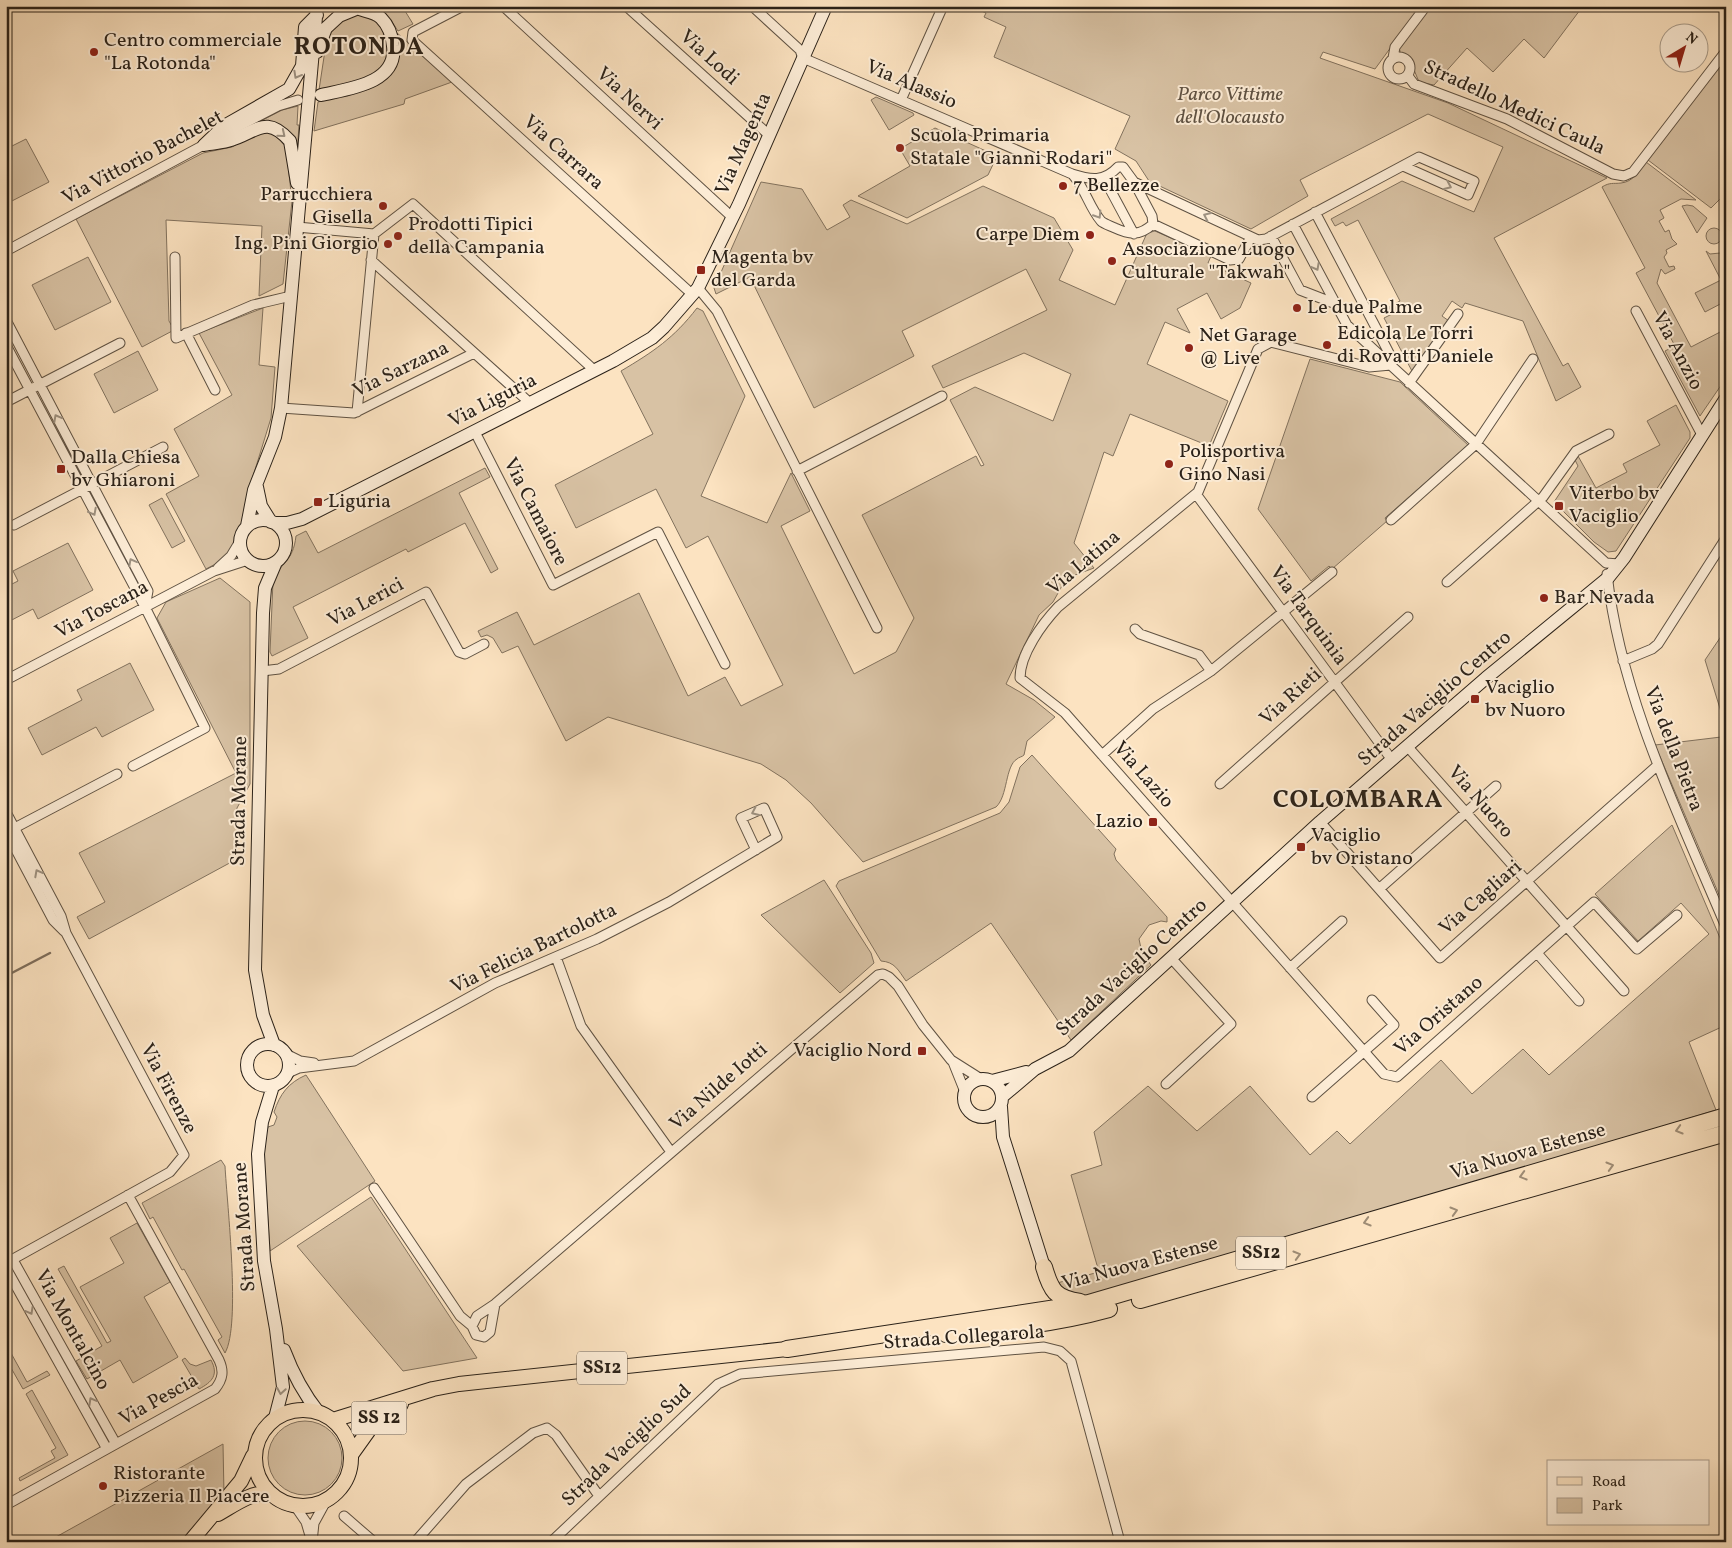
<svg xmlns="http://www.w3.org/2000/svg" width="1732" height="1548" font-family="Vollkorn,serif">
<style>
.green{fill:#d8c2a4;stroke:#82725e}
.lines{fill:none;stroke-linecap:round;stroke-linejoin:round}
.stream{stroke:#7e6e5c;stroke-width:2.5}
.street-casing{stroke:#5f5243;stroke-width:11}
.secondary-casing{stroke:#2b2219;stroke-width:14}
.primary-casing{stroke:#2b2219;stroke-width:16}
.highway-casing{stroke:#2b2219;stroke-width:18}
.street{stroke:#fdedd7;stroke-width:9}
.secondary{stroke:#fdedd7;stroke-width:12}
.primary{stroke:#fce3c1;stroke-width:14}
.highway{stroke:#fce3c1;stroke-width:16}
.oneway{stroke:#9e9282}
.oneway2{stroke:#9e8c75}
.poi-dot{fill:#8f2418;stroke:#fdedd7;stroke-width:2}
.labels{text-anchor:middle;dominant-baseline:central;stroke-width:4;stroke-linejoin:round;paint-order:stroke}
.shield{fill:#fdedd7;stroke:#6a5f52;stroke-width:1}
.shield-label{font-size:19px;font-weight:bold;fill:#2b2219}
.poi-label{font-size:20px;fill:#2b2219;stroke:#fdedd7;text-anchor:start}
.street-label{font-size:20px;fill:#2b2219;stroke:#fdedd7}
.park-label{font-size:20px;font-style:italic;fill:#5f5243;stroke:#fdedd7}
.district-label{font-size:25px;font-weight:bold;letter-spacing:1px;fill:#2b2219;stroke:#fdedd7}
</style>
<rect width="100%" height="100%" fill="#fce3c1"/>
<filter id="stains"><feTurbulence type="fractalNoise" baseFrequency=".004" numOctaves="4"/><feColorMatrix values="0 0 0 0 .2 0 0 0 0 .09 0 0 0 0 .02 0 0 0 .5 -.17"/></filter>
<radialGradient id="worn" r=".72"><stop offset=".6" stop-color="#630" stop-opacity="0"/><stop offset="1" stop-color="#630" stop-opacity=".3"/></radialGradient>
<path class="green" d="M376 6H402L413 24 398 31 390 19Z
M970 6H1421L1375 69 1323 52 1320 58 1448 103 1607 178 1494 238 1563 366 1568 363 1581 387 1556 401 1523 321 1465 303 1462 308 1452 301 1442 316 1449 321 1413 373 1384 318 1392 314 1389 307 1400 301 1358 220 1346 226 1343 222 1335 226 1331 219 1402 181 1474 212 1503 147 1428 114 1300 180 1308 196 1251 229 1149 181 1136 161 1115 149 1130 116 994 57 1006 27 984 17 986 13Z
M1430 6 1451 8 1453 6H1583L1544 58 1524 39 1493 72 1467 48 1434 85 1419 82 1410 60 1401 55 1399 47Z
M357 13C366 16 374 19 381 26 393 40 389 67 372 76 357 84 336 86 319 90L327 37 334 25Z
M396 32 452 82 405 99 404 104 314 131 318 102 369 89 383 81Z
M1726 57V193L1711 208 1648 160Z
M876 97 913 113 914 115 889 130 871 100Z
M298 106 297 125H299L297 155 294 142 253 125 282 110Z
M935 128 997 156 988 175 907 218 858 196 910 166 900 149Z
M268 132 275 135 286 147 292 201 283 284 259 296 262 226 166 220 169 321 174 330 142 347 76 219 203 153 232 147 252 135Z
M26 139 49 182 6 204V149Z
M1646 162 1696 200 1681 199 1660 210 1664 218 1659 221 1665 232 1669 230 1672 239 1677 244 1666 250 1667 253 1664 257 1669 267 1674 266 1675 269 1665 274 1661 269 1657 283 1691 347 1726 329V378L1700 416 1665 351 1675 346 1636 273 1645 268 1602 187C1610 182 1613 184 1621 183 1633 182 1639 171 1646 162Z
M761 182 802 189 827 230 850 217 843 205 851 200 907 224 983 186 1054 218 1073 250 1059 280 1115 305 1147 233 1155 231 1211 256 1208 263 1251 283 1240 308 1221 319 1207 293 1177 309 1190 333 1165 322 1147 364 1228 401 1209 446 1130 414 1113 456 1104 452 1074 543 1094 568 1075 575 1062 586 1053 602 1039 615 1006 684 1034 700 1055 717 1027 741 1024 755C1022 757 1019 757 1017 759 1005 766 1008 796 996 807L863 862 811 803 786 780 761 764 608 717 566 741 518 646 502 653 493 638 487 635 481 637 478 631 517 612 534 645 639 593 688 696 725 677 741 706 783 685 708 536 686 548 656 489 576 528 555 485 653 434 621 371C653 352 674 338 697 308L703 311 745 396 701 496 767 523 791 473 810 511 781 526 854 674 896 652 914 618 862 515 976 456 981 466 984 465 950 400 975 387 1053 421 1071 374 1024 353 943 388 932 366 1047 310 1026 269 902 331 914 356 814 408 750 277 716 294 714 288Z
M1687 205 1693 206 1707 218 1697 233 1682 206Z
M1706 236a8 8 0 1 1 16 0a8 8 0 1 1-16 0Z
M1706 251 1710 254 1720 253 1726 265V301L1705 312 1695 293 1721 280Z
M88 257 111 302 55 330 32 285Z
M263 308 259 365 275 367 271 418 250 486 246 518 238 529 234 545 223 560 206 569 166 494 199 476 174 429 232 395 199 333Z
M138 351 158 390 114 413 94 374Z
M1310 359 1400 382 1468 445 1385 518 1387 521 1332 569 1329 566 1311 581 1258 509Z
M1676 405 1690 432V438L1616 551 1608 552 1594 542 1554 502 1578 466 1574 458 1578 456 1596 488 1627 472 1623 464 1660 445 1647 421Z
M485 468 490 477 459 493 498 569 491 573 465 523 408 552 406 549 293 607 308 638 272 656 270 652 273 581C280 562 293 563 296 536L306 531 318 553Z
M162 498 185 541 172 548 149 505Z
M68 543 93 590 38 619 33 609 6 623V587L18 581 13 571Z
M220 578 250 602V784L237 808V859L89 939 77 917 105 902 79 853 236 773 157 618 166 602Z
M1726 629V728L1705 660Z
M130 663 154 710 102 737 96 727 42 755 28 728 82 700 77 690Z
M1726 734V911L1655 745 1721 737Z
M1032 755 1116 849 1114 854 1116 860 1167 917V922L1161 921 1149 925 1139 939 1142 953 1151 965 1071 1040 991 923 906 981C898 970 895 962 881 961L836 886 839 881 1000 813 1009 802 1020 767Z
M1672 825 1726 952V1025L1689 1042 1716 1110 1094 1300 1068 1298 1057 1283 1099 1272 1071 1175 1102 1165 1094 1132 1148 1086 1197 1131 1250 1086 1310 1155 1337 1131 1350 1144 1441 1060 1472 1094 1523 1049 1549 1075 1709 934 1681 903 1638 941 1595 894Z
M824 880 871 953 874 963 840 993 761 915Z
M306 1075 375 1181 270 1251 263 1147 268 1127 274 1125 277 1117 274 1112C280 1094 288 1083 306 1075Z
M221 1160 225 1166C227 1204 241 1325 225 1353L218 1340 222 1337 184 1269 182 1270 153 1217 150 1219 142 1203Z
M371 1197 477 1358 403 1371 297 1246Z
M137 1223 170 1282 144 1297 178 1357 133 1383 120 1360 87 1379 76 1361 102 1346 58 1269 64 1266 107 1343 111 1341 80 1287 124 1263 110 1238Z
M6 1344 27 1382 47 1371 50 1375 23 1389 6 1359Z
M185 1358 190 1364 196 1366 211 1360C219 1375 212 1382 199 1389L182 1360Z
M32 1390 68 1455 20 1481 19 1478 55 1458 51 1451 56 1448 26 1394Z
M268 1458a37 37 0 1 1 74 0a37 37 0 1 1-74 0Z
M223 1444 224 1495 182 1542H47Z"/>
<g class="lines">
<path class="stream" d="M6 976 50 953"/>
<defs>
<path id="street" d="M463 6 413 32 412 40 693 295
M503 6 732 217
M626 6 769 135
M752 6 800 50 803 58 1072 174C1091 180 1104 182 1118 167H1123L1134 182 1258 240 1266 239 1419 157 1474 181 1468 195 1403 166
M1388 68a11 11 0 1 1 22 0a11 11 0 1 1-22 0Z
M1393 58 1395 47 1426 6
M1408 76 1414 84 1507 119 1613 174 1624 176 1633 172 1726 51
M901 100 943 6
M1073 175C1085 188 1089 207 1101 221 1104 224 1111 226 1115 228 1130 235 1140 236 1153 224
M1104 178 1134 234
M1134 182 1152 216 1153 224
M1315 212 1375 326 1389 353 1391 365
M1153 224 1230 260 1239 259 1251 237
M1293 224 1347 325 1606 563 1619 564
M297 227 374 234 413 204 594 370
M1271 236 1300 290 1336 304
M6 251 228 132 278 106 298 100
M175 257 176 338 253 305 291 296
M371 260 530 403
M698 288 717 311 877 628
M1636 311 1702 435
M6 320 148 591 145 607
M186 333 215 390
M6 345 145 607 205 728 133 766
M1391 365 1369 367 1271 342 1258 349 1198 492 1058 607C1042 624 1020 654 1020 678L1065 713 1384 1074 1397 1077 1594 902 1637 949 1677 915
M1409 383 1458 314
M6 402 120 343
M281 408 354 413 474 353
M357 412 374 234
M475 432 553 585 658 532 725 664
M797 471 942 396
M1196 494 1392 760
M1391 520 1476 444 1533 359
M14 525 163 447
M218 568 231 556 240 541
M1607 574C1621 698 1678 813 1726 927
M1447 582 1543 497 1576 451 1609 434
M1135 629 1140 634 1199 655 1211 671
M1623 661 1652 649 1658 644 1726 538
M262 671 279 669 426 592 459 652 465 654 484 644
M6 680 214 571 248 560
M1407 746 1624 991
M1102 755 1153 709 1211 671 1332 572
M1220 784 1408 617
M6 812 61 916 66 933 184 1155 170 1172 6 1263
M1320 822 1440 958 1658 765
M6 831 53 920 64 931
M7 832 117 774
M1379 889 1496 786
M1537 953 1579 1001
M556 957 581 1026 671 1152
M1290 968 1342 921
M286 1054 300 1061 314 1063
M953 1062 965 1092
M288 1073 299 1068 354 1061 495 983 597 939 669 902 777 837 764 808 741 818 756 850
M1166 1084 1231 1024 1171 958
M1312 1097 1394 1025 1372 1000
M374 1188 460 1316 472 1326
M13 1260 116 1444
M6 1268 107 1449
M495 1304 490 1332 484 1337 476 1335 472 1326 477 1316 495 1304 878 975 883 974 889 977 898 986 923 1025 951 1060 981 1079
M6 1505 215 1389C223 1379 224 1371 219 1360L128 1195
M295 1506 306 1522 311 1539
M344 1516 374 1542
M312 1542 314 1523 326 1501
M415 1542 466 1484 533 1433 547 1428 556 1435 599 1496
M551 1542 718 1384 740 1374 1044 1347 1060 1351 1071 1361 1120 1542"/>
<path id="secondary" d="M317 52 326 28 339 16 356 9
M321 95C347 89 398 84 393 46 392 35 389 26 381 18 373 10 361 12 353 6
M204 145 224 126 289 89 302 66 305 27 317 15
M204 145C213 143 223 143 231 140 257 132 266 114 290 141L297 183
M257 487 261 506 271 522
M240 543a23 23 0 1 1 46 0a23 23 0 1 1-46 0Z
M274 523H287L302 519 613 361 652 338 664 327 698 288 739 204 826 6
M247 526 254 490 275 437 281 408 317 6
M247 1065a21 21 0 1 1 42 0a21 21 0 1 1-42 0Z
M274 1045 263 1015 255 970 263 613 265 588 276 562
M964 1098a19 19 0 1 1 38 0a19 19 0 1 1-38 0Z
M992 1081 1026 1072
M273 1086 262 1122 258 1154 264 1261 276 1329 283 1387 275 1418
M1003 1096 1035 1069 1069 1051 1320 822 1486 678 1608 578 1624 558 1726 398
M1001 1107 1003 1137 1044 1267
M284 1350C293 1374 303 1393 319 1413"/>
<path id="primary" d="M255 1458a48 48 0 1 1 96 0a48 48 0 1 1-96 0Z
M333 1420 433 1389 459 1384 787 1349
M351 1455 376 1420 401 1404
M218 1514C234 1505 251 1492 269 1493
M190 1542 241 1481 253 1456"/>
<path id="highway" d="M1044 1267C1051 1291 1055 1298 1080 1302
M1140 1300 1726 1133
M946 1334C1001 1329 1055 1324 1109 1309
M787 1349 1089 1303 1726 1116"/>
</defs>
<use href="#street" class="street-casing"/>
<use href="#secondary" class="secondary-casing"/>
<use href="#primary" class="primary-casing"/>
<use href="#highway" class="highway-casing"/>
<use href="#street" class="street"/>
<use href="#secondary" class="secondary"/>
<use href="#primary" class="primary"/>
<use href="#highway" class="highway"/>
</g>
<defs><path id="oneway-chevron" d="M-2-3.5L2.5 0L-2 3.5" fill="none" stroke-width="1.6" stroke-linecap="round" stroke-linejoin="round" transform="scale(1.25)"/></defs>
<g class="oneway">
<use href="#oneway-chevron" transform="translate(297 75) rotate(119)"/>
<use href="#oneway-chevron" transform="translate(282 134) rotate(39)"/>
<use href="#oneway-chevron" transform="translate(1448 186) rotate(24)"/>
<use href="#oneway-chevron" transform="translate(1098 215) rotate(58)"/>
<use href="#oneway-chevron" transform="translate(1207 216) rotate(-155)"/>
<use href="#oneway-chevron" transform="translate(1316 267) rotate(62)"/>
<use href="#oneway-chevron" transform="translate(57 418) rotate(-118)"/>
<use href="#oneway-chevron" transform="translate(93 512) rotate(62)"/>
<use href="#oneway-chevron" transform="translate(132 562) rotate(-118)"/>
<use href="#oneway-chevron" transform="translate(755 812) rotate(156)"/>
<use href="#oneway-chevron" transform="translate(38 873) rotate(-118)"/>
<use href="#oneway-chevron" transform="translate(30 1311) rotate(61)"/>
<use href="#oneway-chevron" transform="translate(281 1391) rotate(99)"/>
<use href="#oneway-chevron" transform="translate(92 1401) rotate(-119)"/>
</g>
<g class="oneway2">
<use href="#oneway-chevron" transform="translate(1679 1130) rotate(164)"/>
<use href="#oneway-chevron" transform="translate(1610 1166) rotate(-16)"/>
<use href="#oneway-chevron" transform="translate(1523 1176) rotate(164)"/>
<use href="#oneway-chevron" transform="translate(1454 1211) rotate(-16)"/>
<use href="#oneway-chevron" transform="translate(1367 1222) rotate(164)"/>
<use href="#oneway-chevron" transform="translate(1297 1255) rotate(-16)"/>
</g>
<g class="poi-dot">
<circle cx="94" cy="52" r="5"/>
<circle cx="900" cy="148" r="5"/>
<circle cx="1063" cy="186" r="5"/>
<circle cx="383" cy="206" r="5"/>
<circle cx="1090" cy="235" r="5"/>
<circle cx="398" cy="236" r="5"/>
<circle cx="388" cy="244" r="5"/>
<circle cx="1112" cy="261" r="5"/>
<rect x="696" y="265" width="10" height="10" rx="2.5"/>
<circle cx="1297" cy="308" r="5"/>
<circle cx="1327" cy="345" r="5"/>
<circle cx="1189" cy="348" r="5"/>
<circle cx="1169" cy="464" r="5"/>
<rect x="56" y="464" width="10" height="10" rx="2.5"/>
<rect x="313" y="497" width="10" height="10" rx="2.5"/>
<rect x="1554" y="501" width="10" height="10" rx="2.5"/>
<circle cx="1544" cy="598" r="5"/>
<rect x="1470" y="694" width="10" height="10" rx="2.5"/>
<rect x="1148" y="817" width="10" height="10" rx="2.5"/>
<rect x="1296" y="842" width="10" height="10" rx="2.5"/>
<rect x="917" y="1046" width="10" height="10" rx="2.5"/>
<circle cx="103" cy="1486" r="5"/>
</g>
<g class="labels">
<g class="shield">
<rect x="1236" y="1236.5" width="50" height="33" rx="4"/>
<rect x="577" y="1351.5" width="50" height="33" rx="4"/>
<rect x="351.5" y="1401.5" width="55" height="33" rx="4"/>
</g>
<g class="shield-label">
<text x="1261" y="1253">SS12</text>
<text x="602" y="1368">SS12</text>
<text x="379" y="1418">SS 12</text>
</g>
<g class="poi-label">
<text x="104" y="41">Centro commerciale<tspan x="104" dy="23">"La Rotonda"</tspan></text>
<text x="910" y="136">Scuola Primaria<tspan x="910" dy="23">Statale "Gianni Rodari"</tspan></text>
<text x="1073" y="186">7 Bellezze</text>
<text x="373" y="195" text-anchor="end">Parrucchiera<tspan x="373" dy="23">Gisella</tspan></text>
<text x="408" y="225">Prodotti Tipici<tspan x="408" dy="23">della Campania</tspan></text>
<text x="1080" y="235" text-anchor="end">Carpe Diem</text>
<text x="378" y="244" text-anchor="end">Ing. Pini Giorgio</text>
<text x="1122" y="250">Associazione Luogo<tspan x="1122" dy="23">Culturale "Takwah"</tspan></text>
<text x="711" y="258">Magenta bv<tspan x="711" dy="23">del Garda</tspan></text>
<text x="1307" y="308">Le due Palme</text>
<text x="1337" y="334">Edicola Le Torri<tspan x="1337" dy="23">di Rovatti Daniele</tspan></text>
<text x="1199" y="336">Net Garage<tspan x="1199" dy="23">@ Live</tspan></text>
<text x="1179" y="452">Polisportiva<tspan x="1179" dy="23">Gino Nasi</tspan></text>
<text x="71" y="458">Dalla Chiesa<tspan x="71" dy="23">bv Ghiaroni</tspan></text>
<text x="1569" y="494">Viterbo bv<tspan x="1569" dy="23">Vaciglio</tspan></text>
<text x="328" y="502">Liguria</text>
<text x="1554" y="598">Bar Nevada</text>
<text x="1485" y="688">Vaciglio<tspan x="1485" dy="23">bv Nuoro</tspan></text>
<text x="1143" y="822" text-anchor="end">Lazio</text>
<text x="1311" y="836">Vaciglio<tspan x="1311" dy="23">bv Oristano</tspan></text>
<text x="912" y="1051" text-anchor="end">Vaciglio Nord</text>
<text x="113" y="1474">Ristorante<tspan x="113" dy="23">Pizzeria Il Piacere</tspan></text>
</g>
<g class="street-label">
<text transform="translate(709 58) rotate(42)">Via Lodi</text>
<text transform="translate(911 85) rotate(23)">Via Alassio</text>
<text transform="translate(629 99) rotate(43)">Via Nervi</text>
<text transform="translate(1514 108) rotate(25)">Stradello Medici Caula</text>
<text transform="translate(744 144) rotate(-66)">Via Magenta</text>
<text transform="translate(563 153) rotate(42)">Via Carrara</text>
<text transform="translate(143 158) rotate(-28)">Via Vittorio Bachelet</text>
<text transform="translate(1677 351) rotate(62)">Via Anzio</text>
<text transform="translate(401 370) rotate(-26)">Via Sarzana</text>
<text transform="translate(493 401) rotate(-27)">Via Liguria</text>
<text transform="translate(535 512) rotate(63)">Via Camaiore</text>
<text transform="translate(1084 563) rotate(-40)">Via Latina</text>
<text transform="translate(366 603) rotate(-28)">Via Lerici</text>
<text transform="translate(102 610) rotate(-28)">Via Toscana</text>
<text transform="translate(1308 616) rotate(54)">Via Tarquinia</text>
<text transform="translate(1291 697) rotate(-42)">Via Rieti</text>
<text transform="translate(1435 699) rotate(-41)">Strada Vaciglio Centro</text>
<text transform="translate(1673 749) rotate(69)">Via della Pietra</text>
<text transform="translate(1143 775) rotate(49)">Via Lazio</text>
<text transform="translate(240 801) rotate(-89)">Strada Morane</text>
<text transform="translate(1480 802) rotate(49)">Via Nuoro</text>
<text transform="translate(1481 898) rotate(-41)">Via Cagliari</text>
<text transform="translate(534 949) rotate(-26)">Via Felicia Bartolotta</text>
<text transform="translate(1132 968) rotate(-42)">Strada Vaciglio Centro</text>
<text transform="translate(1439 1016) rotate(-41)">Via Oristano</text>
<text transform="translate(719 1087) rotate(-41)">Via Nilde Iotti</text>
<text transform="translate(168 1089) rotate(62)">Via Firenze</text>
<text transform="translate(1528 1152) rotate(-16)">Via Nuova Estense</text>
<text transform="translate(245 1227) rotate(-94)">Strada Morane</text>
<text transform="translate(1140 1264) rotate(-15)">Via Nuova Estense</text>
<text transform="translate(72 1330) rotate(61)">Via Montalcino</text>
<text transform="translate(964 1338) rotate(-4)">Strada Collegarola</text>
<text transform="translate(159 1400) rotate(-29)">Via Pescia</text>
<text transform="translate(627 1446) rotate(-43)">Strada Vaciglio Sud</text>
</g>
<g class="park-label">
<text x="1230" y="95">Parco Vittime<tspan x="1230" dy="23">dell'Olocausto</tspan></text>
</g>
<g class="district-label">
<text x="359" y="47">ROTONDA</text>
<text x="1358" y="800">COLOMBARA</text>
</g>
</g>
<rect width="1732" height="1548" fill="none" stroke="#fce3c1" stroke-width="25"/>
<rect x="8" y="8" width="1717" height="1533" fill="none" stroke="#2b2219" stroke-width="2.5"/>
<rect x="12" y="12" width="1707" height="1523" fill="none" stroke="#2b2219"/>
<rect x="1547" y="1460" width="162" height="65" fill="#fdedd7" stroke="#a99c8b"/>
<rect x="1557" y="1477" width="25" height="8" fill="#fce3c1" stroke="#a99c8b"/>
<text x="1592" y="1486" font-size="15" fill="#2b2219">Road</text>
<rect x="1557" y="1498" width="25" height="15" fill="#d8c2a4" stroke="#a99c8b"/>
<text x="1592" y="1510" font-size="15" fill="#2b2219">Park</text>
<g transform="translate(1684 48) rotate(38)"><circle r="24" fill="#fdedd7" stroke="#a99c8b"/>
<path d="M0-4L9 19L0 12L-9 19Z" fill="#8f2418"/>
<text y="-8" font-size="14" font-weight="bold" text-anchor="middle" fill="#2b2219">N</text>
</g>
<rect width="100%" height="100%" filter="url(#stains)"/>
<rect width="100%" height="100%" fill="url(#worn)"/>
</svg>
